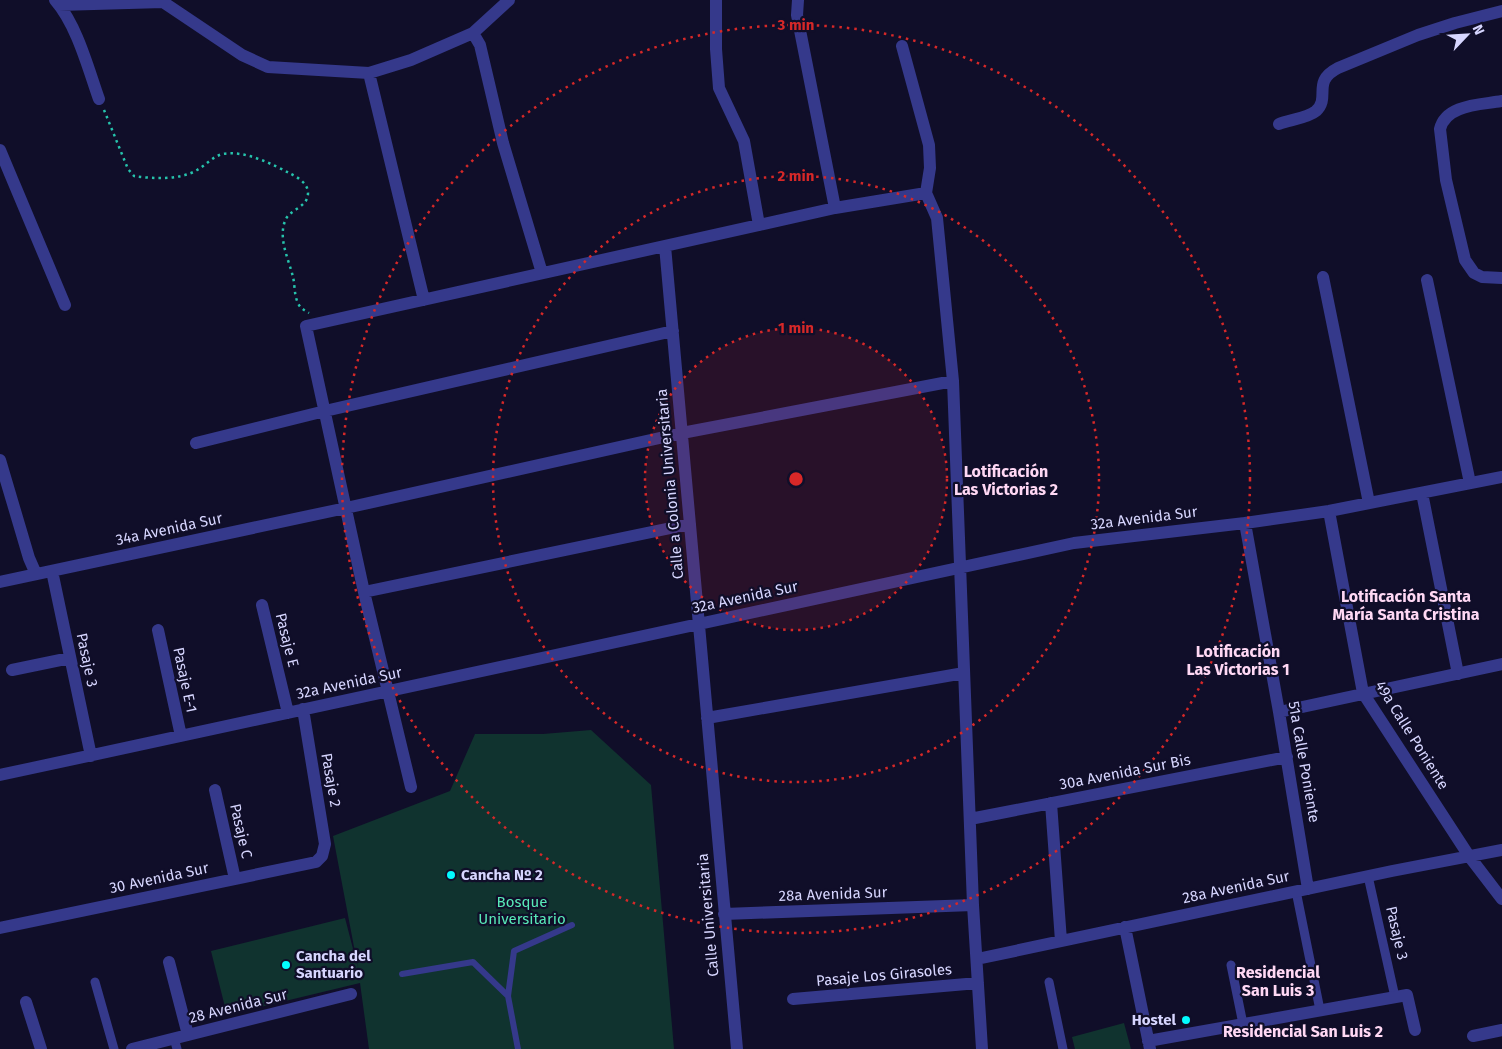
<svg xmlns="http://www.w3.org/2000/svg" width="1502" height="1049" font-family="'Fira Sans',sans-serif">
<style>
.green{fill:#10332f}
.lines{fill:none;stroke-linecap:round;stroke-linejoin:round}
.path{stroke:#26c3ac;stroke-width:2.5;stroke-dasharray:2.5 4;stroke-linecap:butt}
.service{stroke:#35398b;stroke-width:6}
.pedestrian{stroke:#35398b;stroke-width:9}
.minor{stroke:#35398b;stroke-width:12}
.ring{fill:none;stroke:#d62828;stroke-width:2.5;stroke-dasharray:2.5 5}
.poi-dot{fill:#02fbff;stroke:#100e29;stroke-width:2}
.labels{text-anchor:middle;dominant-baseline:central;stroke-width:4.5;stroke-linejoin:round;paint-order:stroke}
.street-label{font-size:15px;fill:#d7d6ff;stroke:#100e29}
.poi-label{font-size:15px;font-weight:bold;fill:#d7d6ff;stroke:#100e29;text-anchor:start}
.park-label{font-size:15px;fill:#58e9b8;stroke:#100e29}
.neighbourhood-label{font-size:16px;font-weight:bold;fill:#ffd8f4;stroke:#100e29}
.centre{fill:#d62828;stroke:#100e29;stroke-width:2.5}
.ring-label{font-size:15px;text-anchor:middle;font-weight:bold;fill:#d62828;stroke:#100e29;stroke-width:4.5;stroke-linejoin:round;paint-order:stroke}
</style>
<rect width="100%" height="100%" fill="#100e29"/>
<path class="green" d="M591 730 651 785 674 1049H369L360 983 227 1015 211 951 345 918 358 968 333 836 450 791 475 734H543Z
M1124 1023 1131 1049H1075L1072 1037Z"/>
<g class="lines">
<path class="path" d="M104 110 128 169 134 176C153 179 181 180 197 170 206 165 213 156 223 154 245 150 272 164 291 174 299 178 308 184 308 193 308 208 289 209 285 221 278 239 289 260 293 277 295 285 294 295 298 303 300 308 304 310 309 313"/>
<path class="service" d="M402 974 473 962 508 996
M518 1049 508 996 514 951 572 925"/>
<path class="pedestrian" d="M1368 876 1395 997
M1296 891 1320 1010
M1231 965 1243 1024
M95 982 114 1049
M1049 982 1063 1049
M174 1038 177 1049"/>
<path class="minor" d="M55 0C77 25 88 68 99 99
M716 0V49L719 88 744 141 759 225
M798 0 797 15 835 208
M59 5 163 2 242 55 268 67 369 73 411 60 473 33 509 0
M473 33 480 45 503 143 542 273
M902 46 929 145 930 168 926 193 937 218 953 381 973 905 982 1049
M369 73 424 300
M1502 101C1481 105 1446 104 1440 129L1446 180 1465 260 1474 273 1482 277 1502 278
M1279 124C1289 120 1308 118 1316 111 1331 97 1311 82 1338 68L1418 35 1455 23 1502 11
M0 150 65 305
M665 246 737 1049
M1323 277 1369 503
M1427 280 1470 483
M196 443 325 411 673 331
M0 460 29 558 36 574
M1422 493 1458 674
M1329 511 1363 693 1469 856 1502 899
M1245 523 1279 712 1308 889
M52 571 91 756
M0 582 346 508 682 433 953 381
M364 592 690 524
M262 605 288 713
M158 630 181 736
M12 670 70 658
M1279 712 1502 664
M707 718 964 673
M0 775 1074 543 1245 523 1329 511 1502 477
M411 787 364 592 306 326 835 208 926 193
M215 790 235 879
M1051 803 1061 941
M970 819 1287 757
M724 914 973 905
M1125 927 1150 1049
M0 928 316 862 322 856 325 844 303 709
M977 959 1392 871 1502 850
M169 962 188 1035
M793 999 978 983
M26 1002 41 1049
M1473 1036 1502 1030
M1148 1041 1407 995 1415 1030
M132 1049 351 994"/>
</g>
<circle cx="796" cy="479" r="151" fill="#d62828" fill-opacity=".12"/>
<g class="ring">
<circle cx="796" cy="479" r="151"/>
<circle cx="796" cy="479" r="303"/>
<circle cx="796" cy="479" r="454"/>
</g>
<g class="poi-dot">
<circle cx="451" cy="875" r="5"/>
<circle cx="286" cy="965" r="5"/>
<circle cx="1186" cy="1020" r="5"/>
</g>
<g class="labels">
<g class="street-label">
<text transform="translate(670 484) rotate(-95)">Calle a Colonia Universitaria</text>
<text transform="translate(1144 518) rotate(-7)">32a Avenida Sur</text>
<text transform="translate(169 529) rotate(-12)">34a Avenida Sur</text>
<text transform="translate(745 597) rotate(-12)">32a Avenida Sur</text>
<text transform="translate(287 640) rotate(76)">Pasaje E</text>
<text transform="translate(87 660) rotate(78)">Pasaje 3</text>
<text transform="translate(185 680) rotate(78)">Pasaje E-1</text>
<text transform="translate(349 683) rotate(-12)">32a Avenida Sur</text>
<text transform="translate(1412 735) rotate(58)">49a Calle Poniente</text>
<text transform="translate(1304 762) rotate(80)">51a Calle Poniente</text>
<text transform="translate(1125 772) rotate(-11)">30a Avenida Sur Bis</text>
<text transform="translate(331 780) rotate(80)">Pasaje 2</text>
<text transform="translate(241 831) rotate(77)">Pasaje C</text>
<text transform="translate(159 878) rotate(-12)">30 Avenida Sur</text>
<text transform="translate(1236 887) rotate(-12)">28a Avenida Sur</text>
<text transform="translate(833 894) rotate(-2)">28a Avenida Sur</text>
<text transform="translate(708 915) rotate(-95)">Calle Universitaria</text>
<text transform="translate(1397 933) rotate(77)">Pasaje 3</text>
<text transform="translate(884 975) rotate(-5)">Pasaje Los Girasoles</text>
<text transform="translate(238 1006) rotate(-14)">28 Avenida Sur</text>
</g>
<g class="poi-label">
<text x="461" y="875">Cancha Nº 2</text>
<text x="296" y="956">Cancha del<tspan x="296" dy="17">Santuario</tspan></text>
<text x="1176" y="1020" text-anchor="end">Hostel</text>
</g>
<g class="park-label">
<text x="522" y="902">Bosque<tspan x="522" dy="17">Universitario</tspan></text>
</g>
<g class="neighbourhood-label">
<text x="1006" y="471">Lotificación<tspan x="1006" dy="18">Las Victorias 2</tspan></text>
<text x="1406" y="596">Lotificación Santa<tspan x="1406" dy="18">María Santa Cristina</tspan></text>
<text x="1238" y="651">Lotificación<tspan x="1238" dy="18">Las Victorias 1</tspan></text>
<text x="1278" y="972">Residencial<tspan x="1278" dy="18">San Luis 3</tspan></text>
<text x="1303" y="1031">Residencial San Luis 2</text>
</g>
</g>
<circle cx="796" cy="479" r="8" class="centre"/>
<g class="ring-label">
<text x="796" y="30">3 min</text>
<text x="796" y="181">2 min</text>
<text x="796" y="333">1 min</text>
</g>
<g transform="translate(1467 35) rotate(65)" stroke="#100e29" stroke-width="4" paint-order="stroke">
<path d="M0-4L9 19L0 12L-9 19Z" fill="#d7d6ff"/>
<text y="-8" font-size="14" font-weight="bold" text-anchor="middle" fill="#d7d6ff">N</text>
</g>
</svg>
